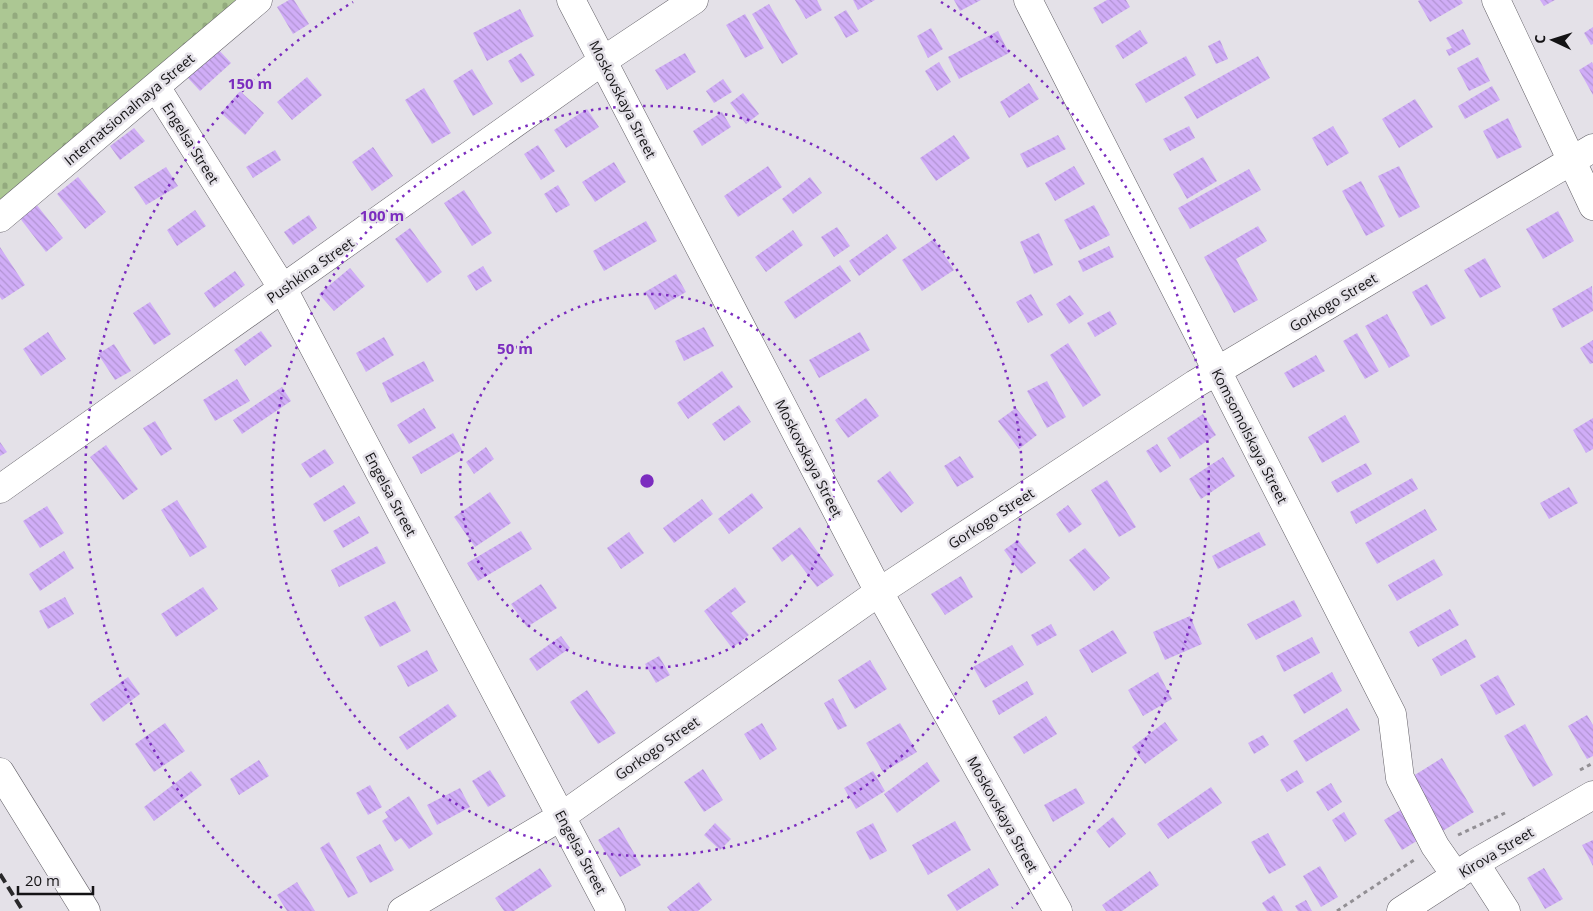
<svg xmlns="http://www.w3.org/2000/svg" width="1593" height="911" font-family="'Open Sans',sans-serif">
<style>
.cemetery{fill:url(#cemetery-stones)}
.building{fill:url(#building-back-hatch)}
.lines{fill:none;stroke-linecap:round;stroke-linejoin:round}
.minor-casing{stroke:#636067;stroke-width:29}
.path{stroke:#928f94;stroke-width:3;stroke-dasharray:4 4;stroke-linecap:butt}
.minor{stroke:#fff;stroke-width:28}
.rail{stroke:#2a292b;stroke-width:4;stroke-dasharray:10 5;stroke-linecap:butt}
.ring{fill:none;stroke:#7b2cbf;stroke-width:2.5;stroke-dasharray:2.5 5}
.labels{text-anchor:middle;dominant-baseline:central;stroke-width:5;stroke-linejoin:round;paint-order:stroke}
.street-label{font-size:14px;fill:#141315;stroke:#e4e1e8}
.centre{fill:#7b2cbf;stroke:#e4e1e8;stroke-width:2.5}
.ring-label{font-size:15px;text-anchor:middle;font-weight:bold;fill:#7b2cbf;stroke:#e4e1e8;stroke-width:5;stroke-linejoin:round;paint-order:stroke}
</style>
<defs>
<pattern id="cemetery-stones" width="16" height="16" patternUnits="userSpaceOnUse" patternTransform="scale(1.25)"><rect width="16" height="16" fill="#acc793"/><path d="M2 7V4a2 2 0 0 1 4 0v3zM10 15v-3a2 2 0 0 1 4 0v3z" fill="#93aa7e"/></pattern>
<pattern id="building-back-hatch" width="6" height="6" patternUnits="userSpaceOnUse" patternTransform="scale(1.25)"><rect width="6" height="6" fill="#d0adf7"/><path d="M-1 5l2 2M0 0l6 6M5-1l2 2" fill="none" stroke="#b294d3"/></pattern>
</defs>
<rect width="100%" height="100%" fill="#e4e1e8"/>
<path class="cemetery" d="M0 0H244L0 204Z"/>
<path class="building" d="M289 0H294L309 24 293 34 277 7Z
M795 0H817L822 10 806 19Z
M853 0H875L858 10Z
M954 0H981L960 11Z
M1107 0H1126L1130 7 1102 24 1093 8Z
M1420 0H1461L1463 3 1430 22 1418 1Z
M1540 0H1555L1544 6Z
M769 4 798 54 782 64 752 14Z
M520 9 534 36 487 61 473 33Z
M846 10 859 31 846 38 834 17Z
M745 14 764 48 745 58 726 25Z
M1593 27V44L1591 45 1584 33Z
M931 28 943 49 928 58 917 36Z
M1463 29 1471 44 1449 56 1446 50 1452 48 1446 38Z
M1140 30 1148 43 1123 59 1115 46Z
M998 31 1009 53 959 79 948 57Z
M1220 40 1228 59 1216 64 1208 46Z
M218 49 231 63 200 91 187 77Z
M521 53 535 75 521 83 508 61Z
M685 53 696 72 667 90 655 70Z
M1186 56 1196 75 1146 103 1135 84Z
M1258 56 1270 78 1197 119 1184 97Z
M1478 57 1490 81 1469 91 1457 68Z
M939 62 951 82 937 91 925 71Z
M1592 62 1593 65V95L1579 70Z
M472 69 493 104 473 116 453 81Z
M307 77 322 95 292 120 277 102Z
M723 79 732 92 714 103 706 91Z
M1029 83 1039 99 1009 118 1000 102Z
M1492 86 1500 100 1465 119 1458 106Z
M424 88 451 133 432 144 405 100Z
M240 91 264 113 245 135 221 113Z
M743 93 759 114 746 124 730 103Z
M1415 99 1433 127 1399 148 1382 119Z
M587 109 599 127 566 148 554 130Z
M722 112 731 127 702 146 693 131Z
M1508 118 1522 147 1497 159 1483 131Z
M1189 126 1195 138 1170 151 1163 139Z
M1333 126 1349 153 1327 166 1312 138Z
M134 128 145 141 120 160 110 146Z
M954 135 970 158 936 181 920 158Z
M1058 135 1066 149 1027 168 1020 154Z
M538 145 555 171 541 180 524 154Z
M373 147 393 176 372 191 352 162Z
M275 150 281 160 253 178 246 167Z
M1203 157 1217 181 1187 199 1173 174Z
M614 162 626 182 595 202 582 182Z
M768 166 782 187 738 217 724 196Z
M1074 166 1085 184 1055 201 1045 183Z
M1399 166 1420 207 1399 218 1378 176Z
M166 167 178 186 146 205 134 187Z
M1249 169 1261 190 1190 229 1178 208Z
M78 177 106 212 85 229 57 194Z
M810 177 822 193 793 214 782 199Z
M1361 181 1385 226 1366 236 1342 191Z
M558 185 570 205 556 213 544 194Z
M464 190 492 233 472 246 444 203Z
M36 204 63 238 46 252 19 217Z
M1094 205 1110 235 1080 250 1064 220Z
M195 210 206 226 177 246 167 230Z
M1558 211 1574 241 1543 259 1526 229Z
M309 215 317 228 293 245 284 232Z
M646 221 657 241 604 271 593 251Z
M1258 226 1267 241 1236 259 1258 300 1234 313 1204 257Z
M837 227 850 246 834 257 821 237Z
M410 228 442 272 427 283 395 239Z
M793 230 803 245 766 272 755 257Z
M1039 233 1053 265 1034 274 1020 242Z
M887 234 897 248 859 276 849 261Z
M934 239 954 270 922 291 902 260Z
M1109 246 1114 257 1083 272 1078 261Z
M0 247 25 285 2 300 0 297Z
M1485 258 1501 287 1480 298 1464 270Z
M840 265 851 281 795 319 784 302Z
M483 266 492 281 476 291 467 276Z
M350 268 365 286 334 311 319 294Z
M235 271 245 285 214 308 204 293Z
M676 274 686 292 655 310 645 292Z
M1427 284 1446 318 1431 326 1412 292Z
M1592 286 1593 311 1562 328 1552 309Z
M1031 294 1043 315 1028 323 1016 302Z
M1070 295 1084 314 1069 324 1056 304Z
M150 302 171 334 154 345 133 313Z
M1110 311 1117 324 1095 337 1087 323Z
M1387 314 1410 356 1389 368 1365 326Z
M704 327 714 346 684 361 675 341Z
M261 331 272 346 245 366 234 350Z
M48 332 66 359 41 376 23 349Z
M860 332 870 350 819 378 809 360Z
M1357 333 1379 371 1365 379 1343 341Z
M384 337 394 355 366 372 356 353Z
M1593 340V363L1590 364 1580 348Z
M1068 343 1101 395 1083 407 1050 355Z
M114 344 131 371 115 380 98 354Z
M1316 355 1325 371 1293 388 1284 373Z
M424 361 434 381 391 403 382 383Z
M722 371 733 387 688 419 677 403Z
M237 379 250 401 215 421 203 400Z
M1047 381 1066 417 1047 428 1027 391Z
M282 387 291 401 242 434 233 420Z
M866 398 879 416 848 438 835 420Z
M739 405 751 422 724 441 712 424Z
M424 408 436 428 409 444 397 425Z
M1016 408 1037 435 1019 449 998 421Z
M1203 414 1216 435 1180 459 1167 438Z
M1345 415 1360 442 1322 463 1308 437Z
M1593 418V449L1586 453 1573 430Z
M155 421 172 449 161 456 143 428Z
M453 433 462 450 421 474 412 457Z
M0 442 7 452 0 456Z
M1157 444 1171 466 1160 473 1146 451Z
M106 445 138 489 123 500 90 457Z
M486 447 494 459 474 474 466 462Z
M325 449 334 463 310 478 301 464Z
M960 456 974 477 957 487 944 466Z
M1223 457 1235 476 1201 499 1189 479Z
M1366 463 1372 474 1337 493 1331 482Z
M890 471 914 503 901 513 877 481Z
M1412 478 1418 489 1356 524 1350 512Z
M1107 480 1136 527 1119 537 1091 490Z
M344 485 356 503 324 522 313 504Z
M1569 487 1578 503 1549 519 1540 503Z
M490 492 511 523 475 547 454 517Z
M752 493 763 508 729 534 718 519Z
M702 499 713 514 674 543 663 528Z
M177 500 207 547 190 557 161 510Z
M1068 505 1082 524 1069 533 1056 514Z
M47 506 64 533 40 548 23 521Z
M1425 509 1437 530 1377 564 1365 543Z
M359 516 369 533 343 548 333 531Z
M800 527 834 575 817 587 792 554 782 562 772 548Z
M521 531 532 549 478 581 467 563Z
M629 532 644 553 621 569 607 548Z
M1259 532 1266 545 1218 569 1212 556Z
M1018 540 1036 563 1021 574 1004 550Z
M377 546 386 563 339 587 331 570Z
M1085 548 1110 578 1094 591 1069 560Z
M64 551 74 568 40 591 29 574Z
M1434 559 1443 575 1397 601 1388 585Z
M961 576 973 597 945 615 931 594Z
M541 584 557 608 527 627 511 604Z
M203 587 218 609 176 637 161 614Z
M735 587 746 602 731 613 749 635 732 648 704 611Z
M65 597 74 614 48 629 39 611Z
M1294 600 1302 616 1256 640 1247 624Z
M395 601 411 631 380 647 364 617Z
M1450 609 1459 625 1418 647 1409 632Z
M1190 616 1202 644 1165 660 1153 632Z
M1051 624 1057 635 1037 646 1031 635Z
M1113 630 1127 653 1092 673 1079 650Z
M561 636 570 648 537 671 529 659Z
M1312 637 1320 653 1284 672 1276 656Z
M1466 639 1476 657 1441 676 1432 659Z
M1012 645 1024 665 985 688 973 667Z
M427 650 438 671 408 687 397 666Z
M659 656 670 675 656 683 645 664Z
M870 660 887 689 855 709 838 680Z
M1158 672 1172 699 1143 716 1128 690Z
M1332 672 1342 691 1304 714 1293 695Z
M1498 675 1515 705 1496 715 1480 685Z
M128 677 140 694 103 722 90 704Z
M1027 681 1034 694 999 715 992 701Z
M587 690 616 733 598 744 570 702Z
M833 698 847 726 838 730 824 703Z
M448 704 457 716 407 750 399 737Z
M1347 708 1360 730 1306 762 1293 741Z
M1587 715 1593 725V756L1587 759 1568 726Z
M1046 716 1057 734 1024 754 1013 737Z
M1165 722 1178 740 1145 764 1132 747Z
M165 723 185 751 154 772 135 744Z
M762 723 777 749 760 760 744 734Z
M900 723 917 752 883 772 866 743Z
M1525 724 1553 775 1533 787 1504 736Z
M1263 735 1269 745 1254 754 1248 743Z
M1442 758 1474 812 1441 832 1410 778Z
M259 760 269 776 239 795 230 779Z
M927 762 940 781 897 813 884 794Z
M703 769 723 800 704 812 684 782Z
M490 770 506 796 488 807 472 781Z
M1297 770 1304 782 1287 792 1280 780Z
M191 771 202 785 154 821 144 807Z
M873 771 885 791 856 809 844 788Z
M1331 783 1342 802 1328 811 1316 792Z
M370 785 382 807 368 815 356 793Z
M1211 787 1222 803 1168 839 1157 824Z
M460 788 470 807 437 825 427 805Z
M1076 788 1085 803 1053 822 1044 805Z
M409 796 433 834 409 849 401 838 395 842 382 821 388 817 385 812Z
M1402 809 1420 839 1402 850 1384 820Z
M1344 812 1357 834 1345 842 1332 820Z
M1113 817 1126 834 1109 848 1096 831Z
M955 821 971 850 928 875 912 845Z
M715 823 731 839 720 850 704 835Z
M873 823 887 851 870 860 856 832Z
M619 827 641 865 620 877 598 840Z
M1268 833 1286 865 1269 874 1251 842Z
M1593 840V866L1582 845Z
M329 842 358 893 348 898 320 848Z
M380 844 394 870 370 883 356 857Z
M1320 866 1338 897 1321 907 1303 876Z
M540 868 552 886 514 911H504L495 898Z
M989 868 999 885 957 911 947 895Z
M1544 868 1563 899 1545 909 1527 878Z
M1150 871 1159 885 1122 911H1106L1102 905Z
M297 882 315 911H287L277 895Z
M699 882 712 900 698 911H670L667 907Z
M1274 895 1283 911H1267L1262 903Z
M1306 900 1312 911H1298L1295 906Z"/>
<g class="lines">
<defs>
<path id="minor" d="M571 0 879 592 1058 911
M1028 0 1392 714 1400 778 1435 846 1456 876
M1496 0 1593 206
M156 87 283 289 611 911
M0 218 258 0
M0 489 604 60 694 0
M0 772 86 911
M1475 863 1506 911
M402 911 562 816 879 592 1195 384 1593 148
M1401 911 1475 863 1593 795"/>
</defs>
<use href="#minor" class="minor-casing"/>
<path class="path" d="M1580 770 1593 763
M1458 835 1505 813
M1337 911 1414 860"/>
<use href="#minor" class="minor"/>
<path class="rail" d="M0 874 23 911"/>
</g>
<g class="ring">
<circle cx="647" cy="481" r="187"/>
<circle cx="647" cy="481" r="375"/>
<path d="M282 908A562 562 0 0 1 353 2M941 2A562 562 0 0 1 1012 908"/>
</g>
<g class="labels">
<g class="street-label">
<text transform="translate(623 99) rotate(63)">Moskovskaya Street</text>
<text transform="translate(129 109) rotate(-40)">Internatsionalnaya Street</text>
<text transform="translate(191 143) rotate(58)">Engelsa Street</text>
<text transform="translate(310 270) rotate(-35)">Pushkina Street</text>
<text transform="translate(1333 302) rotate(-31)">Gorkogo Street</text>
<text transform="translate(1250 436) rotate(63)">Komsomolskaya Street</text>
<text transform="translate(809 458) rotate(63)">Moskovskaya Street</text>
<text transform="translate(391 494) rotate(62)">Engelsa Street</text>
<text transform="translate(991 518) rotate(-33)">Gorkogo Street</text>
<text transform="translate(657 748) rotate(-35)">Gorkogo Street</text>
<text transform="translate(1003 814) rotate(61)">Moskovskaya Street</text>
<text transform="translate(581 852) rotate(62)">Engelsa Street</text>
<text transform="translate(1496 852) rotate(-31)">Kirova Street</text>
</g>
</g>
<circle cx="647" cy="481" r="8" class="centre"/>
<g class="ring-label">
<text x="250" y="89">150 m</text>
<text x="382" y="221">100 m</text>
<text x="515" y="354">50 m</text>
</g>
<g transform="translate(1553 40) rotate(274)" stroke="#e4e1e8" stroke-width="4" paint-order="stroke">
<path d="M0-4L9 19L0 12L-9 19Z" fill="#141315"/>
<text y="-8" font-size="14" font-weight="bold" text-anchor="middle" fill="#141315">С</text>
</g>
<path d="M18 886v8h75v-8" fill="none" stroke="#141315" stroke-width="2.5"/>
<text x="25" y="886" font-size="15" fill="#141315" stroke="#e4e1e8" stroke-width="4" paint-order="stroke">20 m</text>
</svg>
